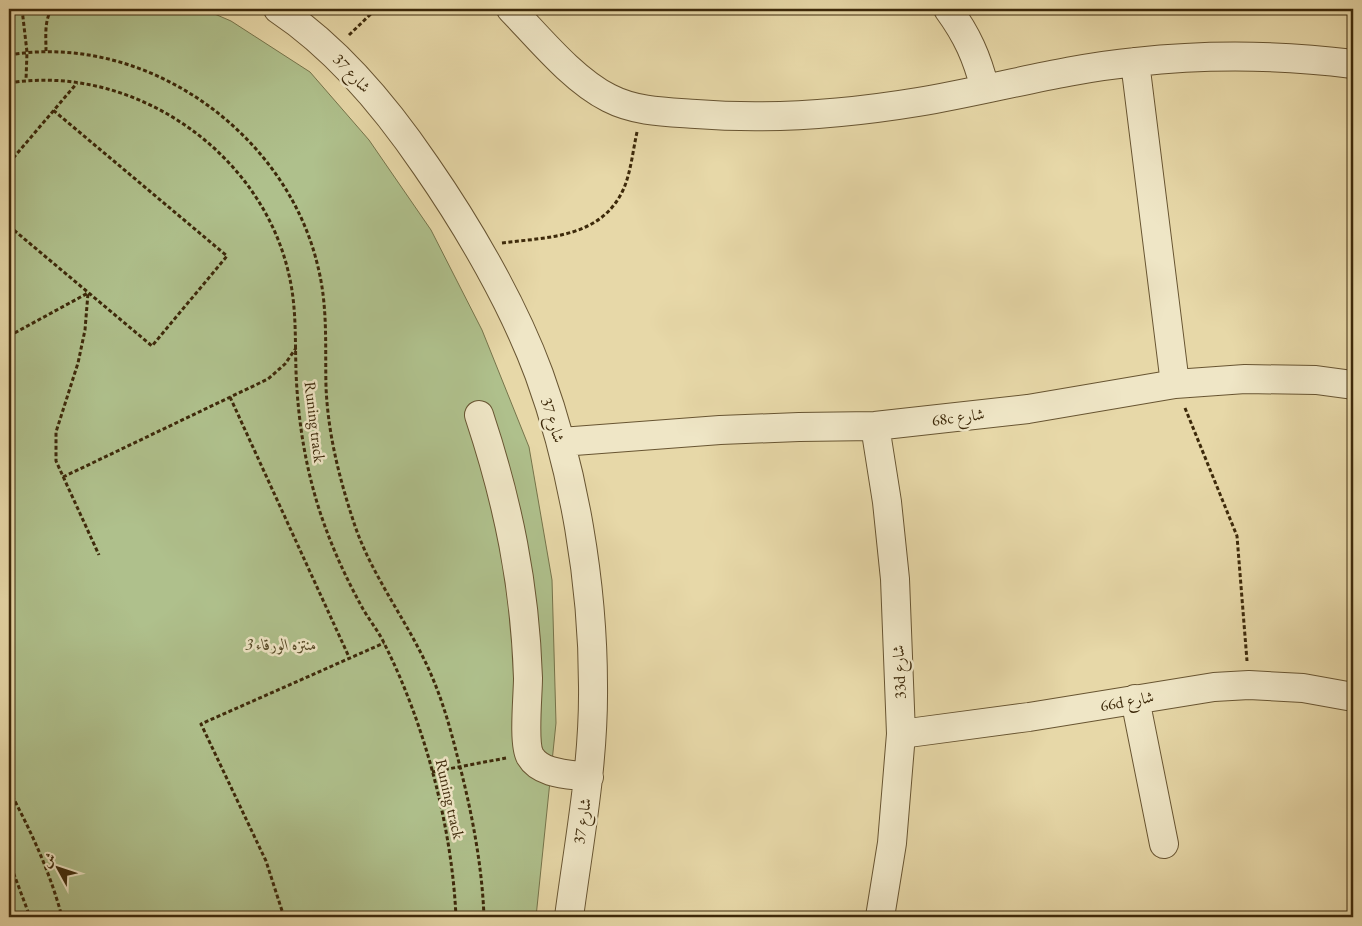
<svg xmlns="http://www.w3.org/2000/svg" width="1362" height="926" font-family="'EB Garamond',Amiri,serif">
<style>
.green{fill:#afc08c;stroke:#76744b}
.lines{fill:none;stroke-linecap:round;stroke-linejoin:round}
.minor-casing{stroke:#685532;stroke-width:30}
.path{stroke:#3d290a;stroke-width:3;stroke-dasharray:4 2.5;stroke-linecap:butt}
.minor{stroke:#efe6c6;stroke-width:28}
.labels{text-anchor:middle;dominant-baseline:central;stroke-width:5;stroke-linejoin:round;paint-order:stroke}
.street-label{font-size:16px;fill:#3d290a;stroke:#efe6c6}
.park-label{font-size:16px;font-style:italic;fill:#544724;stroke:#efe6c6}
</style>
<rect width="100%" height="100%" fill="#e7d8a8"/>
<filter id="stains"><feTurbulence type="fractalNoise" baseFrequency=".004" numOctaves="4"/><feColorMatrix values="0 0 0 0 .2 0 0 0 0 .09 0 0 0 0 .02 0 0 0 .5 -.17"/></filter>
<radialGradient id="worn" r=".72"><stop offset=".6" stop-color="#630" stop-opacity="0"/><stop offset="1" stop-color="#630" stop-opacity=".3"/></radialGradient>
<path class="green" d="M9 9H203L231 21 310 72 369 140 431 230 482 330 529 447 552 580 556 723 536 917H9Z"/>
<g class="lines">
<defs>
<path id="minor" d="M278 9C338 49 386 107 426 166 469 228 513 304 539 374 574 470 593 584 593 686 594 764 579 841 569 917
M511 9C539 38 573 80 609 98 636 112 667 112 696 114 769 120 845 114 918 102 991 90 1062 69 1136 62 1208 54 1281 55 1353 64
M948 9C967 35 977 57 985 89
M1135 62 1175 384
M479 415C508 502 525 585 528 678 528 695 523 743 530 756 541 775 570 774 589 777
M875 426 887 502 895 579 901 734 892 843 880 917
M561 442 720 430 799 427 875 426 1028 409 1175 384 1245 379 1316 380 1353 385
M1135 699 1164 844
M901 734 1029 717 1214 687 1249 685 1303 688 1353 697"/>
</defs>
<use href="#minor" class="minor-casing"/>
<path class="path" d="M9 9H12
M22 9 27 52 26 80
M349 35 376 9
M46 51C46 37 44 20 52 9
M9 55C146 32 287 133 318 267 328 307 325 346 326 387 328 435 340 481 355 526 373 578 408 622 430 672 442 699 450 727 457 755 471 808 482 863 484 917
M9 83C133 63 262 152 289 275 298 313 294 351 297 390 300 434 308 477 322 518 333 550 347 580 363 609 370 621 379 632 385 645 425 725 452 827 456 917
M9 163 77 83
M9 226 152 346 227 256 53 110
M502 243C549 237 602 238 624 188 631 171 633 150 637 132
M9 336 88 293 85 330 78 363 56 432V461L99 555
M230 397 349 657
M1185 408 1237 536 1247 661
M63 477 268 379 285 364 296 348
M432 772 506 758
M9 790C31 831 50 872 62 917
M9 861 30 917
M284 917 266 861 201 724 384 643"/>
<use href="#minor" class="minor"/>
</g>
<g class="labels">
<g class="street-label">
<text transform="translate(352 73) rotate(47)">شارع 37</text>
<text transform="translate(958 417) rotate(-7)">68c شارع</text>
<text transform="translate(553 420) rotate(73)">شارع 37</text>
<text transform="translate(315 422) rotate(83)">Runing track</text>
<text transform="translate(899 672) rotate(-92)">33d شارع</text>
<text transform="translate(1127 701) rotate(-10)">66d شارع</text>
<text transform="translate(450 799) rotate(77)">Runing track</text>
<text transform="translate(582 821) rotate(-81)">شارع 37</text>
</g>
<g class="park-label">
<text x="281" y="644">منتزه الورقاء 3</text>
</g>
</g>
<rect width="1362" height="926" fill="none" stroke="#e7d8a8" stroke-width="30"/>
<rect x="10" y="10" width="1342" height="906" fill="none" stroke="#3d290a" stroke-width="2.5"/>
<rect x="15" y="15" width="1332" height="896" fill="none" stroke="#3d290a"/>
<g transform="translate(58 868) rotate(310)" stroke="#efe6c6" stroke-width="4" paint-order="stroke">
<path d="M0-4L9 19L0 12L-9 19Z" fill="#3d290a"/>
<text y="-8" font-size="14" font-weight="bold" text-anchor="middle" fill="#3d290a">ش</text>
</g>
<rect width="100%" height="100%" filter="url(#stains)"/>
<rect width="100%" height="100%" fill="url(#worn)"/>
</svg>
